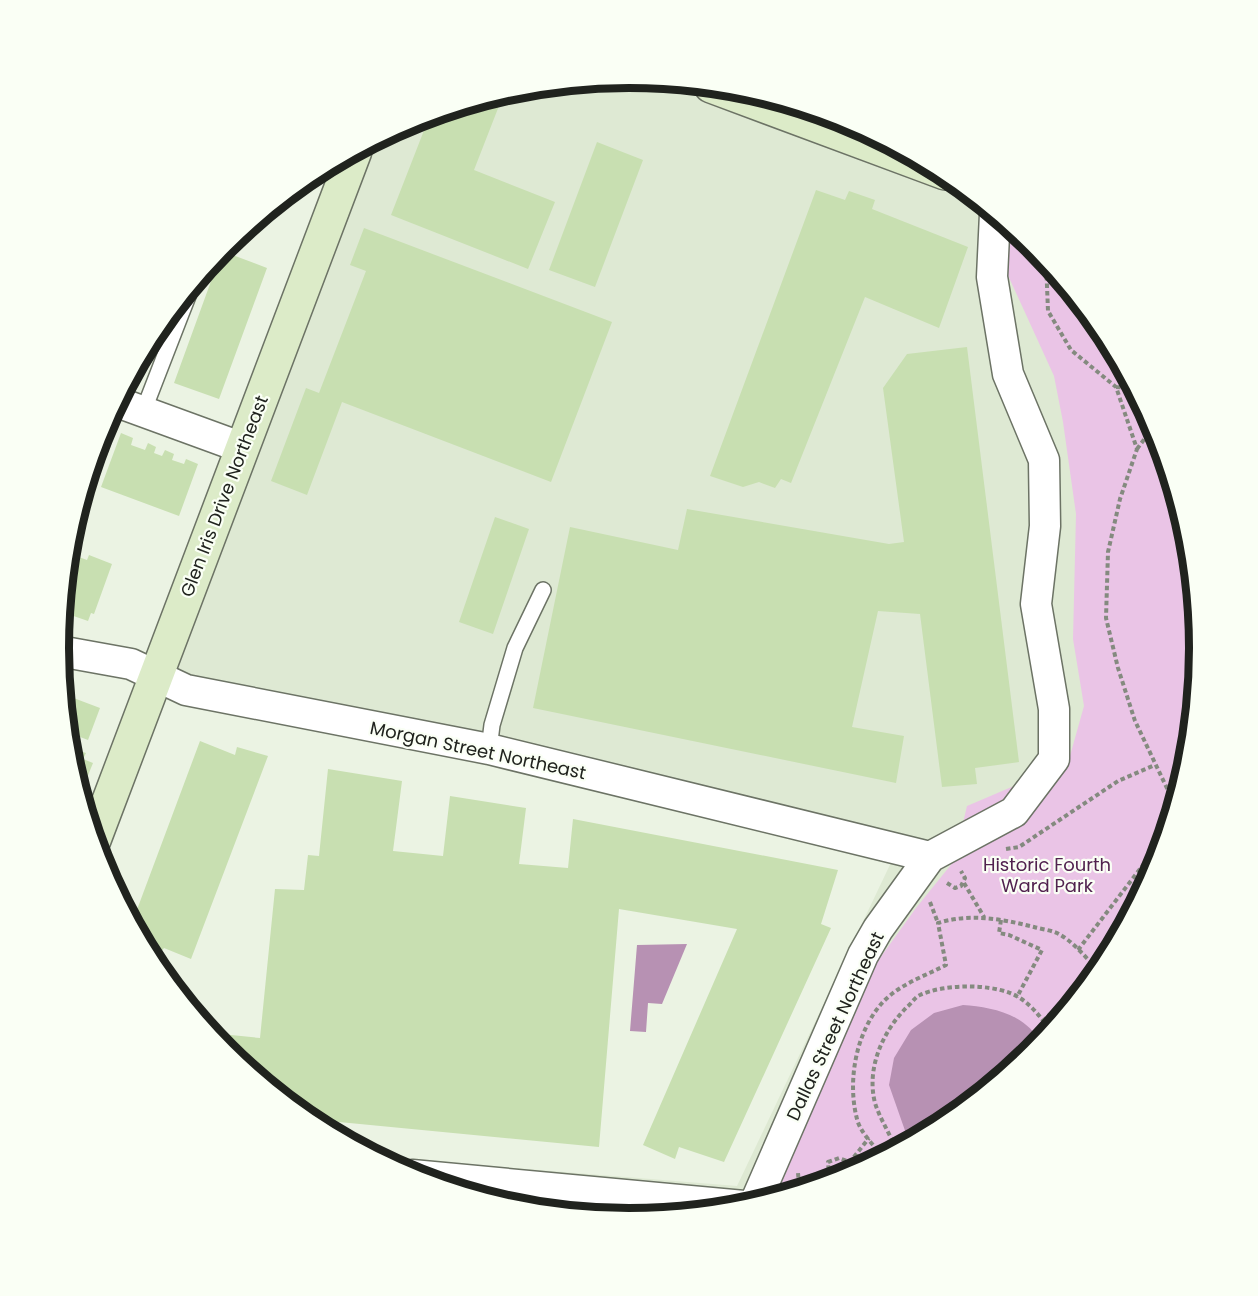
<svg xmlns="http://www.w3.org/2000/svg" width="1258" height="1296" font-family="Poppins,sans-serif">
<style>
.built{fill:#dee9d3}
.green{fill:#eac4e6}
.water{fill:#b791b3}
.building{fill:#c8dfb1}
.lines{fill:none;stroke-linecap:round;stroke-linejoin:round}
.lane-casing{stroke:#6c7365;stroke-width:18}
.street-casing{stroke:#6c7365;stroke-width:33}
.secondary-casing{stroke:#6c7365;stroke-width:36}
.path{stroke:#848a7f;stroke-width:4;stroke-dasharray:4.5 3;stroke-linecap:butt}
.lane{stroke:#fff;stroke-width:15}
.street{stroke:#fff;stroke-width:30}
.secondary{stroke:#dcebc8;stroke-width:33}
.labels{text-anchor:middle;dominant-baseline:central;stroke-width:4.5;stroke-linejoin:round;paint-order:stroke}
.street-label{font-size:18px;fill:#20231e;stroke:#fafff5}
.park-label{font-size:18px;fill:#51224f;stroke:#fafff5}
.rim{fill:none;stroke:#20231e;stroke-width:8}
</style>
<rect width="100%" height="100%" fill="#ebf3e3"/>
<path class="built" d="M629 78 716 86 946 174 1033 245 1104 331 1156 430 1189 537 1199 648 1188 760 1156 867 1103 965 1032 1052 946 1123 847 1175 740 1208 629 1218 517 1207 410 1175 378 1157 737 1186 897 850 155 672 343 157 411 121 518 88Z"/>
<path class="green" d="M985 225 1027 241 1033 245 1104 331 1156 430 1189 537 1199 648 1188 760 1156 867 1103 965 1032 1052 946 1123 847 1175 772 1198 867 976 916 908 954 861 967 806 1068 763 1084 706 1073 639 1076 514 1063 422 1054 376Z"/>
<path class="water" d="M687 944 662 1004 648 1003 646 1032 630 1031 637 945Z
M963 1005C991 1007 1027 1014 1040 1043L1032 1052 946 1123 909 1142 889 1085 894 1058 911 1030 934 1013Z"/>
<path class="building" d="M504 93 474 170 555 202 528 269 391 215 430 115Z
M597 142 643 160 595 287 549 270Z
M816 190 845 200 849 191 875 200 872 209 968 247 939 328 865 297 791 483 781 479 775 488 759 482 743 487 710 476Z
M254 221 245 244 232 239Z
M364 228 612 322 551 482 342 402 307 495 271 481 306 388 319 393 366 271 350 265Z
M222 251 267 268 219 399 174 383Z
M163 322 144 371 135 368 155 331Z
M967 347 1019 762 975 768 977 784 942 787 920 614 878 611 852 727 904 736 896 783 533 708 570 527 678 550 687 509 889 544 904 542 883 388 907 354Z
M121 433 133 438 131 445 145 450 148 443 156 447 154 453 162 456 165 450 174 454 172 460 184 464 186 459 198 464 179 516 101 487Z
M495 517 529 529 493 634 459 622Z
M89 555 112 564 94 614 91 613 88 621 62 612 68 564 73 566 76 556 87 560Z
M63 694 100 708 88 740 67 732Z
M200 741 235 755 237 747 268 756 191 959 164 948 153 962 132 923Z
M68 747 86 753 83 759 93 763 80 795 69 759Z
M328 769 402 781 393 851 443 856 450 796 526 808 519 864 568 868 573 819 838 870 821 924 831 928 724 1162 679 1147 675 1159 643 1145 737 929 619 909 599 1147 308 1119 225 1051 211 1033 260 1038 275 889 304 890 308 855 319 856Z"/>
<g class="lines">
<defs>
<path id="lane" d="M181 314 192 286
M143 412 181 314 172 310
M489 749 492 725 515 648 543 590
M594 1215 595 1193"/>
<path id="street" d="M117 402 243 448
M59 651 131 664 186 690 489 749 930 857
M412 1175 744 1206
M755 1203 863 955 878 929 930 857 1014 812 1054 759V709L1036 604 1045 526 1044 460 1008 374 992 277 995 214"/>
<path id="secondary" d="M711 86 945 173
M94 840 355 151"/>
</defs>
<use href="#lane" class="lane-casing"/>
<use href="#street" class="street-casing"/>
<use href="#secondary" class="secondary-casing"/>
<path class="path" d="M1046 261 1048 311 1071 350 1116 387 1137 449 1120 499 1108 552 1106 618 1118 668 1135 721 1175 805
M1116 387 1134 388
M1137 449 1154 426
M1006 849 1019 847 1118 781 1155 765
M1153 852 1171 799
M947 883 955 888 961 886 965 878 961 871
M964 883 984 917
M930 902 938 923
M1001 920 999 933 1009 935 1042 950 1017 997
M1078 950 1153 852 1160 853
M1043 1021 1082 983 1085 987
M896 1149C890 1134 880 1119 875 1103 866 1068 883 1031 907 1007 911 1004 915 997 920 995 944 984 987 984 1010 993 1027 999 1040 1016 1050 1030
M859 1154 861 1168
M883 1156C874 1146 860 1132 857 1119 847 1081 856 1031 883 1002 900 984 925 976 946 965L938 923C970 913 1002 919 1034 927 1041 929 1050 930 1057 933 1073 941 1086 958 1099 971
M839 1178 829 1174 828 1162 839 1158 850 1162 869 1138
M794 1191 799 1184 798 1173"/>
<use href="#lane" class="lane"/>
<use href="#street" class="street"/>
<use href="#secondary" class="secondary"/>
</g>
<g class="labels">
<g class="street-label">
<text transform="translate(224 496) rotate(-69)">Glen Iris Drive Northeast</text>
<text transform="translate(478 750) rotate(12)">Morgan Street Northeast</text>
<text transform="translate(835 1026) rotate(-65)">Dallas Street Northeast</text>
</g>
<g class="park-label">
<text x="1047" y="864">Historic Fourth<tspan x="1047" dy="21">Ward Park</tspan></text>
</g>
</g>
<path d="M0 0H1258V1296H0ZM69 648a560 560 0 1 1 1120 0a560 560 0 1 1-1120 0Z" fill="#fafff5" fill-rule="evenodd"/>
<path class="rim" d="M69 648a560 560 0 1 1 1120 0a560 560 0 1 1-1120 0Z"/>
</svg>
